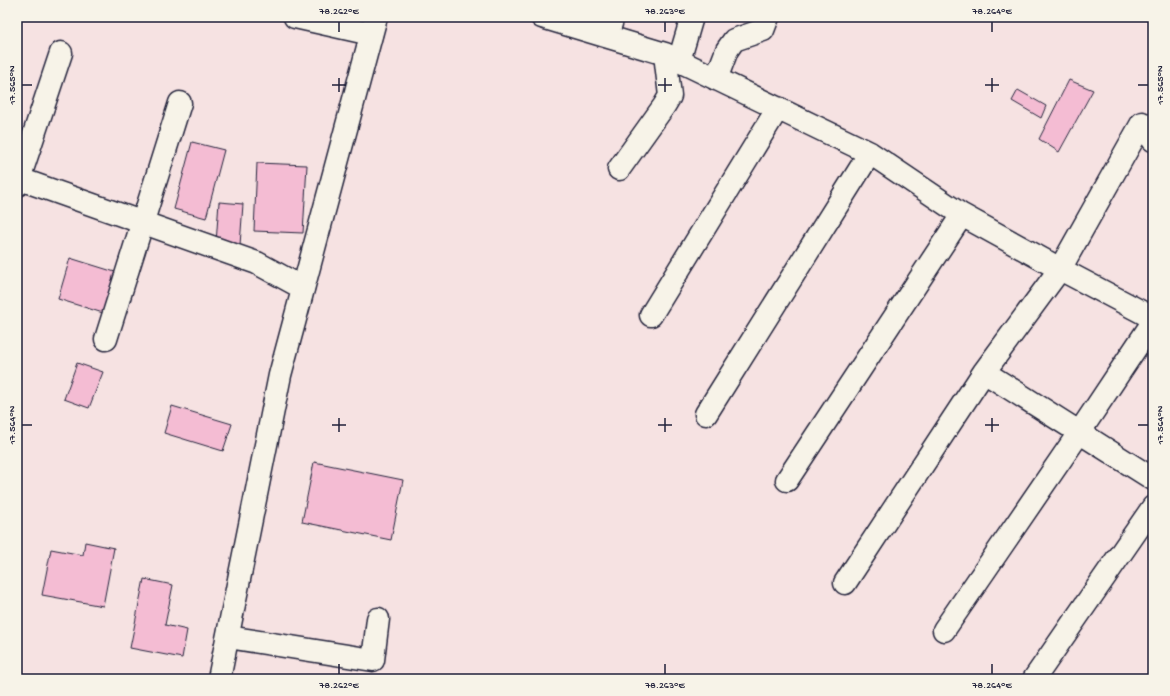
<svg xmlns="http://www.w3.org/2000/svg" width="1170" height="696" font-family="'Gochi Hand',sans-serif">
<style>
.building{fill:#f4bcd3;stroke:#22223b}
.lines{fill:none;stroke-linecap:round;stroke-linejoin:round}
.street-casing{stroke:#22223b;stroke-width:25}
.secondary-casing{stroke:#22223b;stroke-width:25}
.street{stroke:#f7f3e8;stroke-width:22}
.secondary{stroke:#f7f3e8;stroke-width:22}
.ticks{fill:none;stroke:#22223b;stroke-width:1.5}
.neatline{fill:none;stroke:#22223b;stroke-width:1.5}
.ticks-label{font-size:10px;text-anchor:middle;fill:#22223b}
</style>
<rect width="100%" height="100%" fill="#f6e2e2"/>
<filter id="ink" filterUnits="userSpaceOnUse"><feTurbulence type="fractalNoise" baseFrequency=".025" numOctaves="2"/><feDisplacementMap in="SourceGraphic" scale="8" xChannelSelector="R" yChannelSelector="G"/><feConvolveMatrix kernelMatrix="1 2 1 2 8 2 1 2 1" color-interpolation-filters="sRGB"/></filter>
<g filter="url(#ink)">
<path class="building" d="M1069 80 1093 90 1059 152 1039 139Z
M1018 90 1046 106 1041 118 1012 101Z
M192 142 224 150 206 218 174 209Z
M257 163 307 165 303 233 254 231Z
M219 202 243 204 240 245 216 243Z
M70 258 115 272 103 313 58 299Z
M77 363 103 372 89 408 64 399Z
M172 406 232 424 223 451 164 433Z
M314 462 403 480 391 540 302 522Z
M85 542 114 548 103 606 42 595 51 549 83 555Z
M144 579 173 585 165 625 187 630 182 658 130 648Z"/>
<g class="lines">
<defs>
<path id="street" d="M295 17 371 34
M542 17 665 54 870 153 962 215 1060 269 1142 123 1153 140
M607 36 613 17
M679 61 692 17
M716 79 727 50 734 40 763 30 768 17
M619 169 664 106 670 96 665 54
M17 178 257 263 303 288
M17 185 61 53
M651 315 778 108
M106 339 180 103
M984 372 1153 479
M706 414 870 153
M787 480 962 215
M845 583 984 372 1060 269 1153 318
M944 630 1079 433 1153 322
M228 637 373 660 378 619
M1034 679 1153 507"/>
<path id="secondary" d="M219 679 280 375 376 17"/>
</defs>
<use href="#street" class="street-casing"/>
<use href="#secondary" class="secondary-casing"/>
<use href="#street" class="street"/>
<use href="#secondary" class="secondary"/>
</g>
</g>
<path class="ticks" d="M339 22V32M665 22V32M992 22V32M339 78V92M665 78V92M992 78V92M22 85H32M332 85H346M658 85H672M985 85H999M1138 85H1148M339 418V432M665 418V432M992 418V432M22 425H32M332 425H346M658 425H672M985 425H999M1138 425H1148M339 664V674M665 664V674M992 664V674"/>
<rect width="1170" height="696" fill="none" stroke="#f7f3e8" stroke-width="44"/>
<rect x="22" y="22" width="1126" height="652" class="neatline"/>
<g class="ticks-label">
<text x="339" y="14">78.262°E</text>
<text x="665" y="14">78.263°E</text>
<text x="992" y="14">78.264°E</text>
<text transform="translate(11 85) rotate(-90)" y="4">17.565°N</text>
<text transform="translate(1159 85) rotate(-90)" y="4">17.565°N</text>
<text transform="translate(11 425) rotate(-90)" y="4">17.564°N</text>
<text transform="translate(1159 425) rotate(-90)" y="4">17.564°N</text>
<text x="339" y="688">78.262°E</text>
<text x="665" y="688">78.263°E</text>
<text x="992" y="688">78.264°E</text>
</g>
</svg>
